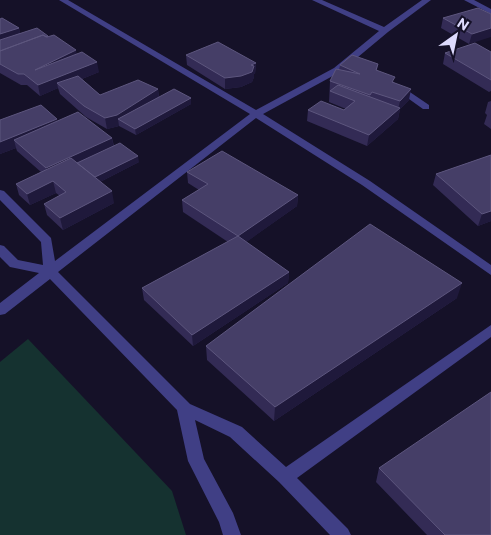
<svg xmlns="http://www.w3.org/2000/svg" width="491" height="535" font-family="Commissioner,sans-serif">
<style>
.green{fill:#153230}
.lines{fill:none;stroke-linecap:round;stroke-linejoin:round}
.minor{fill:#403f85;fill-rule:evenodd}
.wall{fill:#332b55}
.shaded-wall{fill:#1f193b}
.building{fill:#453e67;stroke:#5d567e}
</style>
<rect width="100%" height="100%" fill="#151128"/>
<path class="green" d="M28 339 172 491 186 535H0V362Z"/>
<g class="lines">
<path class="minor" d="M59 0H68L256 110 334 68 379 31 312 0H322L384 27 422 0H431L388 32 340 72 263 114 370 181 491 265V275L362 185 256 118 58 272 190 404 242 427 286 467 491 325V337L297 478 348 529 351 535H330L279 482 230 437 195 420 204 459 233 513 241 535H223L219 522 188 461 177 410 50 279 5 314 0 315V303L39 273 10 267 0 257V245L4 246 18 260 43 265 41 242 0 200V190L4 191 51 238 55 261 250 114Z
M464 0H474L491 9V14Z
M398 84 429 105V109H423L395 89V85Z"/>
</g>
<path class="wall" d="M491 14 469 44 441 28 443 18Z
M0 19 19 28 20 33 48 36V37L77 54 99 72 82 79 100 95 158 89 159 98H191V104L136 135 119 126 107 129 86 117 60 94 58 88 40 96 27 85H21L0 73Z
M491 52V91L489 92 443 64 445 53Z
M186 55 256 63 255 74H254V77L252 82 241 87 225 89 187 65Z
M378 64 377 70 394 82 409 100 400 109 398 119 367 146 307 121 308 110H344L346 109 329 102 330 81 339 70 340 65Z
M491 101V129L484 124 487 115 485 113 488 102Z
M0 120 58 121 112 138 114 146 139 162 100 182 114 203 63 230 47 215 44 204 60 196 56 193 30 205 19 195 16 184 41 172 17 151 16 148 0 154Z
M491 155V221L478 226 433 185 436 174Z
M187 172 298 195 297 206 246 242 289 272 288 283 193 346 144 300 142 288 228 242 183 212 182 200 199 190 188 183Z
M457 298 274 421 207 360 206 346Z
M379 468 491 535H427L376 482Z"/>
<path class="shaded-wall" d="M19 28 20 33 0 41V34Z
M491 28V37L469 44 472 34Z
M76 50 78 61 35 70Z
M97 62 99 72 62 87 57 83 58 88 40 96 38 85Z
M256 63 255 74H254V77L252 82 241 87 225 89V78Z
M158 89 159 100 118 119 119 126 107 129 105 118Z
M411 89 409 100 400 109 398 119 367 146 369 135 398 110 400 101Z
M191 98V104L136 135 135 129Z
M57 119 60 130 14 140 16 148 0 154V142Z
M112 138 114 149 49 179 46 168Z
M138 156 139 162 96 184 94 178Z
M53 181 56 193 30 205 27 194Z
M112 191 114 203 63 230 60 218Z
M298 195 297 206 238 248V236Z
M491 211V221L478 226 482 214Z
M289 272 288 283 193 346 192 335Z
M462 283 457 298 274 421 275 407Z"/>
<path class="building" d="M478 8 491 14V28L472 34 443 18Z
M2 18 19 28 0 34V19Z
M37 28 48 36 46 37 43 35 0 51V40Z
M43 35 47 37 54 35 76 50 35 70 82 52 97 62 38 85 24 74H18L0 64V51Z
M218 42 256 63 251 65 254 66 252 72 241 76 225 78 186 55Z
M475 43 491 52V80L445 53Z
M352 55 378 64 376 70 395 77 392 82 411 89 400 101 372 92 370 95 330 81 336 69 360 74 340 65Z
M78 76 100 95 138 80 158 89 117 115 105 118 84 106 57 83Z
M338 85 400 108 369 135 308 110 321 101 344 110 355 101 330 91Z
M174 89 191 98 135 129 118 119Z
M41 105 57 119 0 142V120Z
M78 112 112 138 46 168 14 140Z
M120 143 138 156 95 177 77 163Z
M222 151 298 195 238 236 182 200 208 184 187 172Z
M491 155V211L482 214 436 174Z
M71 158 112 191 60 218 44 204 66 192 53 181 27 194 16 184Z
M370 224 462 283 275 407 206 346Z
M238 236 289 272 192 335 142 288Z
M491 392V535H445L379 468Z"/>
<g transform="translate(456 35) rotate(33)" stroke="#151128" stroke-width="4" paint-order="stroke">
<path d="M0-4L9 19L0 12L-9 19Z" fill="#dddafd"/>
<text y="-8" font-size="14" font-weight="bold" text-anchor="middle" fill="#dddafd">N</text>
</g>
</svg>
